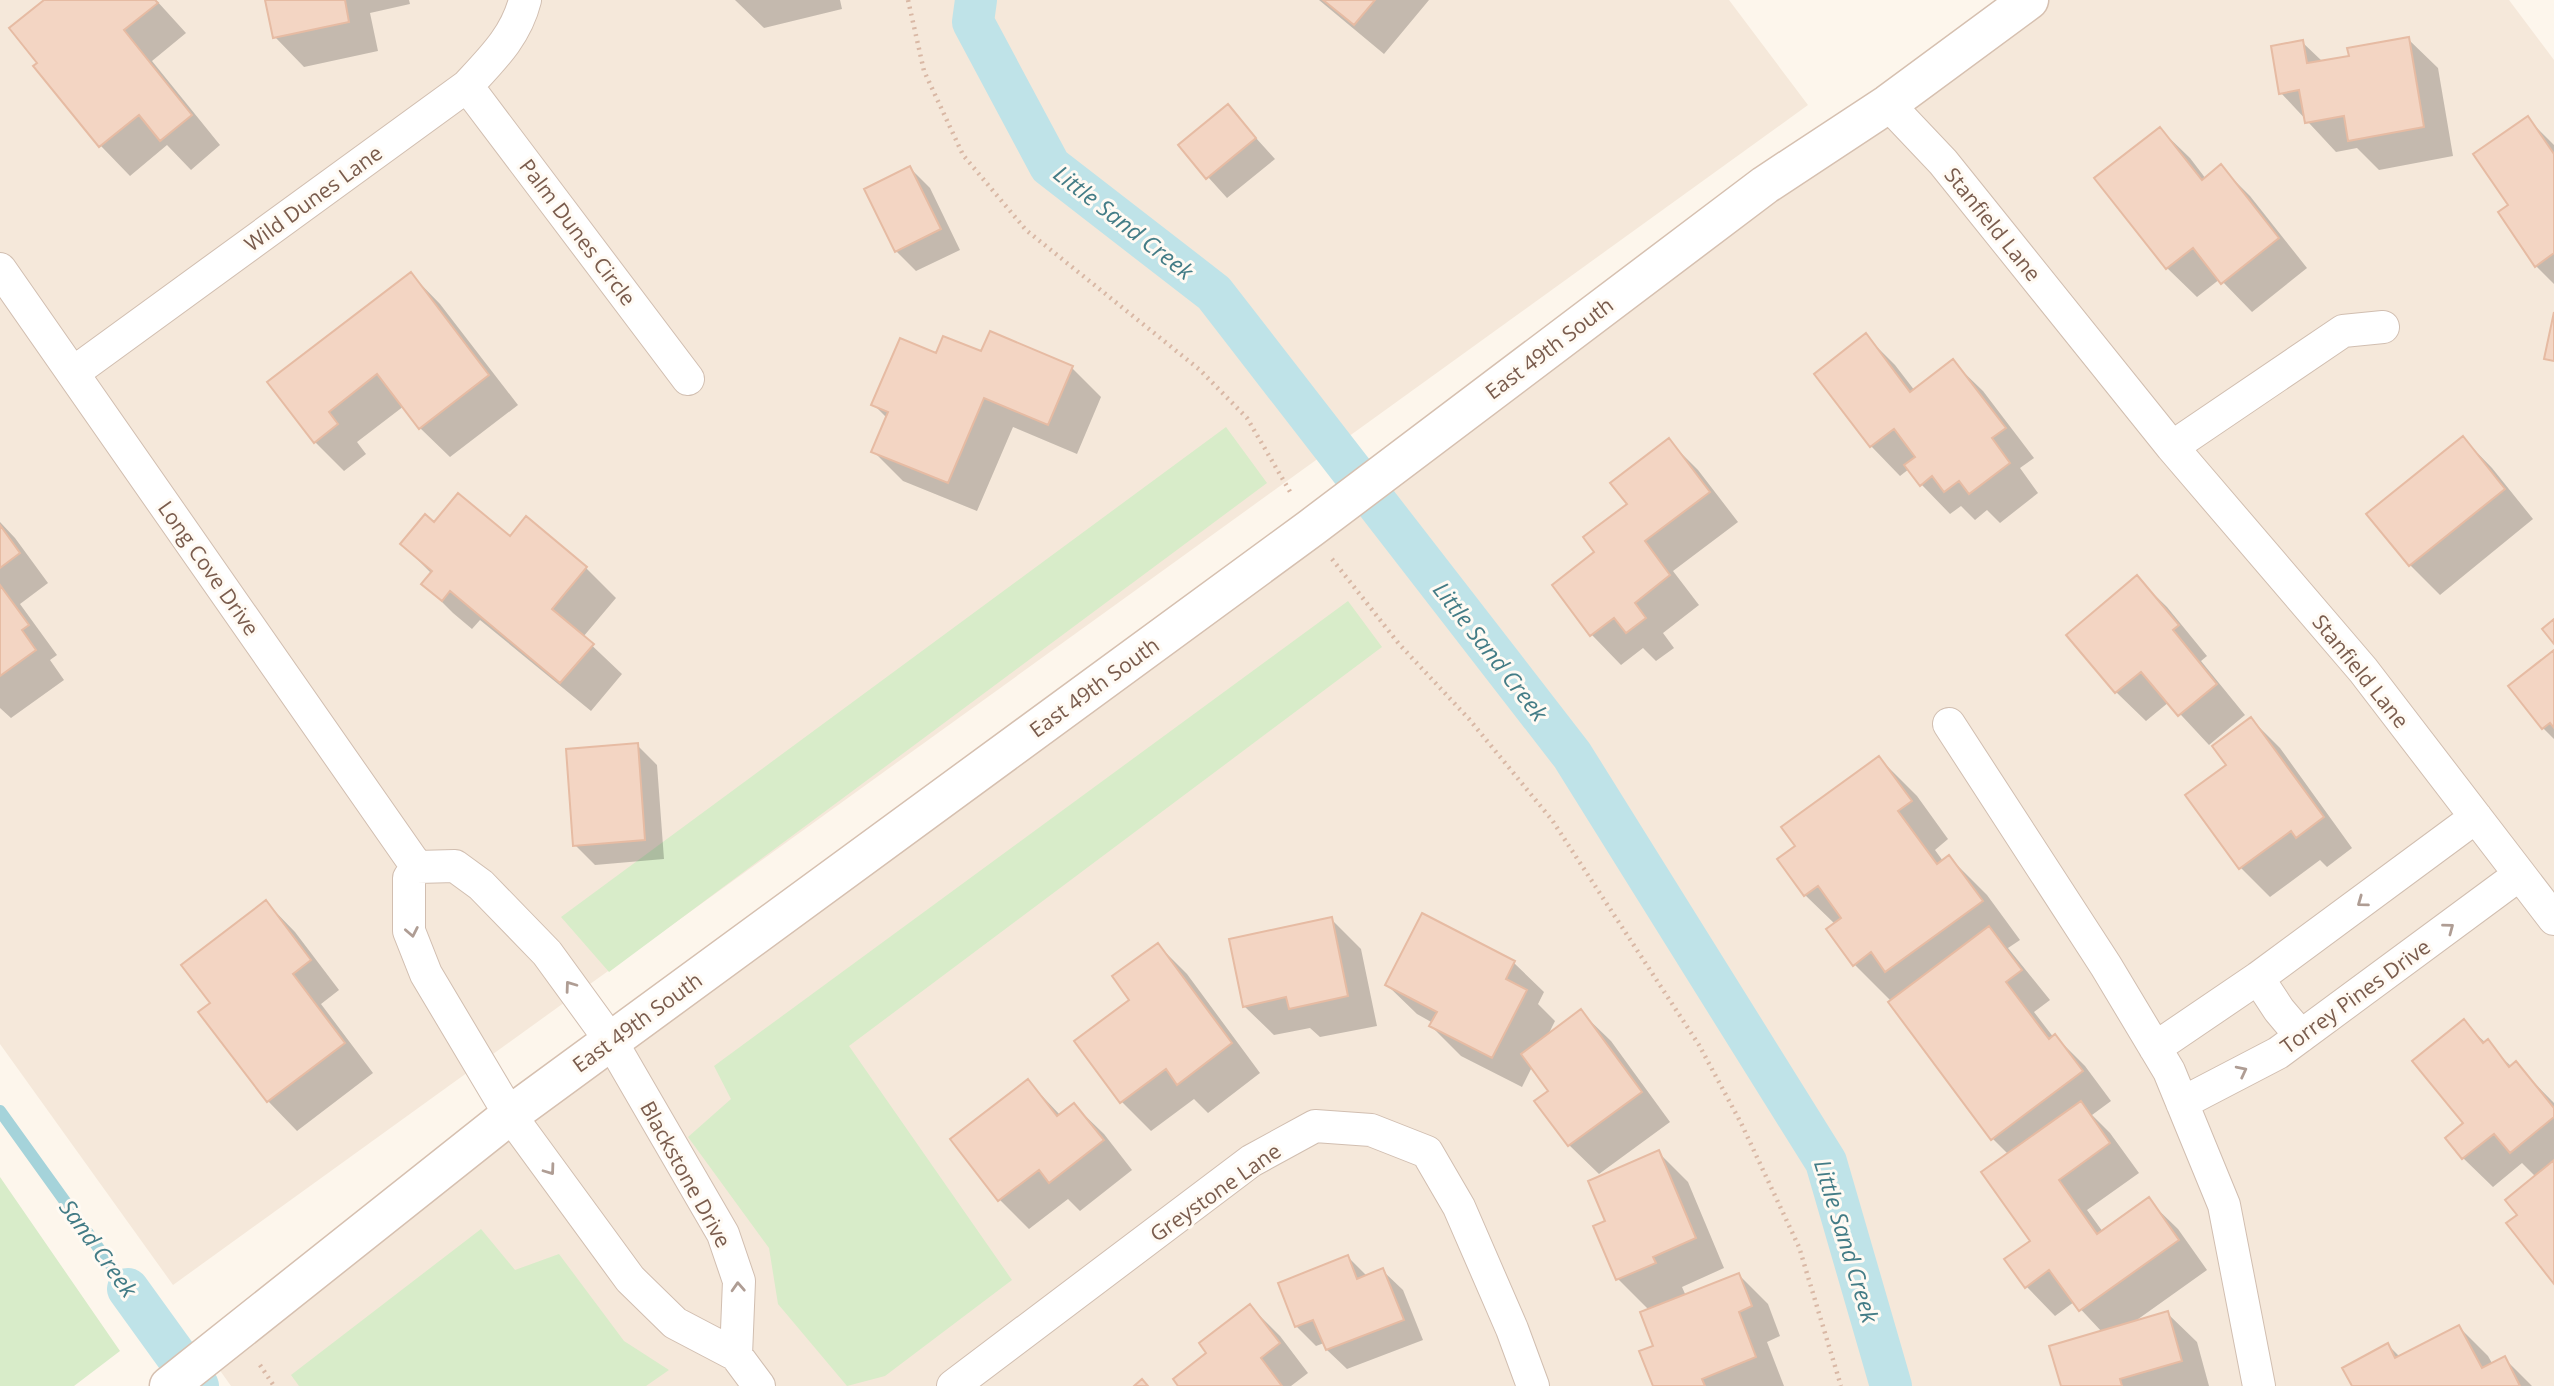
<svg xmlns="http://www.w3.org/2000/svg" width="2554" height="1386" font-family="'Open Sans',sans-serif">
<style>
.residential{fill:#f5e8da}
.green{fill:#d8ecc9}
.shadow{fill:#0003}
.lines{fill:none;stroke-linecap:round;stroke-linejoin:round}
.stream{stroke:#a5d3da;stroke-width:12}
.canal{stroke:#bfe3e8;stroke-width:42}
.building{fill:#f3d5c3;stroke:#e6bba3;stroke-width:2}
.street-casing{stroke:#d1beb0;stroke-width:34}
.secondary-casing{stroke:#d6c0b0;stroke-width:41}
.path{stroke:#d9b8a5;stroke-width:4.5;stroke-dasharray:2 5;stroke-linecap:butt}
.street{stroke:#fff;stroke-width:32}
.secondary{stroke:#fff;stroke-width:38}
.oneway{stroke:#af9d94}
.labels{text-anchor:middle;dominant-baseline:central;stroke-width:6;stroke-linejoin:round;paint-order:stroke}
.street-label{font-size:21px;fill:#7a5c4d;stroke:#fffaf3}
.water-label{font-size:23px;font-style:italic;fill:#437c86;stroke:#fffaf3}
</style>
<rect width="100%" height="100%" fill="#fdf6ec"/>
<path class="residential" d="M0 0H1729L1808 105 173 1285 0 1044Z
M2029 0H2509L2554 60V1386H231L209 1355Z"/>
<path class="green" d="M1226 427 1267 483 609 972 561 917Z
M1348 601 1382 647 849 1046 1012 1280 885 1376 847 1386 778 1304 769 1248 688 1137 731 1099 714 1066Z
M0 1177 120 1351 74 1386H0Z
M481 1229 515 1270 559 1254 624 1341 669 1370 646 1386H299L291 1375Z"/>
<path class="shadow" d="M47 0H156L186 33 152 61 220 145 191 170 167 145 130 176 101 146 35 67 39 63Z
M267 0H409L410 4 370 13 378 51 304 67 275 37Z
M735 0H840L842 9 764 28Z
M1319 0H1429L1384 54Z
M2408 39 2438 68 2453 156 2379 170 2357 148 2336 152 2281 93 2302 42 2323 62 2351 57Z
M1228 107 1275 159 1227 198 1180 146Z
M2528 119 2554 145V284L2536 266 2510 206Z
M2160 129 2190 158 2206 179 2221 167 2250 196 2307 268 2252 312 2220 279 2197 297 2167 268 2097 178Z
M910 168 930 188 960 250 916 271 896 251Z
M411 274 440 304 518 405 450 457 420 428 404 406 357 442 366 454 344 471 315 442 269 383Z
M1866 336 1895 365 1915 391 1953 362 1983 391 2034 458 2020 468 2038 493 2000 523 1987 510 1975 520 1961 506 1950 514 1921 484 1909 469 1900 476 1871 446 1816 374Z
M982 353 1072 368 1101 397 1077 454 1013 427 977 511 903 481 873 451 887 418 873 404 936 355Z
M2463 438 2492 468 2533 519 2440 595 2410 565 2369 514Z
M1669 441 1698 470 1738 522 1673 571 1699 605 1663 633 1674 648 1656 661 1643 648 1621 665 1592 635 1554 586 1597 553Z
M526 519 586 568 616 598 583 637 622 674 591 711 480 620 472 629 453 613 424 584 432 574 402 544 434 524 510 539Z
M0 522 15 538 48 583 20 604 57 655 50 660 64 680 11 718 0 708Z
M2137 578 2167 607 2207 656 2201 661 2245 715 2209 745 2169 702 2146 721 2116 692Z
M2554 652V739L2543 728Z
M2251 719 2280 748 2352 848 2327 867 2320 860 2270 897 2241 868 2228 765Z
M637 745 657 765 664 859 595 865 575 845Z
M1879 758 1917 796 1948 839 1935 850 1943 861 1949 857 1987 895 2020 940 2008 948 2050 1000 2034 1012 2054 1038 2055 1036 2085 1066 2111 1101 2092 1115 2110 1133 2139 1173 2087 1210 2103 1232 2148 1200 2178 1229 2207 1270 2134 1322 2167 1313 2197 1342 2209 1386H2063L2102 1332 2074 1302 2055 1316 2026 1286 2033 1242 2009 1155 1992 1138 1891 1001 1854 964 1835 924 1805 895 1797 846Z
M266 902 295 932 339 990 321 1004 373 1073 297 1131 268 1101 212 1004Z
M1423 916 1514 963 1544 992 1538 1004 1555 1021 1547 1037 1581 1012 1611 1041 1670 1122 1599 1174 1569 1145 1550 1092 1532 1067 1522 1087 1461 1056 1431 1026 1433 1023 1417 1014 1387 985Z
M1331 919 1361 949 1377 1026 1320 1037 1310 1028 1274 1035 1244 1006Z
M1158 945 1187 974 1260 1073 1208 1113 1194 1099 1151 1131 1122 1102 1076 1041 1132 1000Z
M2463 1022 2512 1067 2516 1064 2554 1103V1281L2519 1215 2536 1177 2522 1163 2493 1187 2463 1158 2465 1124Z
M1028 1081 1061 1116 1074 1105 1104 1134 1132 1170 1080 1211 1068 1199 1029 1229 1000 1200Z
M1658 1152 1688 1182 1724 1268 1682 1287 1686 1296 1739 1275 1768 1304 1780 1336 1767 1342 1784 1386H1655V1347L1649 1310 1618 1279 1607 1222Z
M1348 1257 1368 1277 1383 1271 1403 1290 1423 1340 1347 1369 1327 1350 1324 1343 1316 1346 1296 1326Z
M1250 1306 1280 1336 1308 1373 1291 1386H1180Z
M2459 1327 2488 1356 2493 1365 2504 1358 2532 1386H2354L2388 1345 2400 1357Z"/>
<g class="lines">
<path class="stream" d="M0 1111 128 1289"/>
<path class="canal" d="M976 0 973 22 1050 166 1214 293 1572 755 1826 1162 1891 1386
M128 1289 198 1386"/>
</g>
<path class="building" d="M44 0H155L158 3 124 30 192 115 160 141 139 115 99 147 33 66 37 63 9 28Z
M265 0H345L349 22 273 38Z
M1323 0H1375L1354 25Z
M2409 37 2424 127 2348 141 2344 116 2305 123 2299 90 2279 94 2271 46 2303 40 2307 63 2349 56 2347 48Z
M1228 104 1256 138 1206 179 1178 145Z
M2528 116 2554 154V253L2535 267 2498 212 2508 205 2473 154Z
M2160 127 2202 180 2221 164 2279 238 2221 284 2193 248 2166 269 2094 178Z
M910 166 941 229 895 252 864 189Z
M411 272 489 375 419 429 377 374 329 412 338 424 314 443 267 382Z
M2554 312V361L2544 359Z
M990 331 1073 366 1048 425 984 398 948 483 871 452 888 412 871 405 900 338 936 353 943 336 981 351Z
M1866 333 1910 392 1953 359 2006 428 1992 438 2010 463 1969 494 1959 481 1944 492 1932 476 1920 486 1904 465 1915 457 1894 429 1870 447 1814 374Z
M2463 436 2505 489 2409 566 2366 514Z
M1669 438 1710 492 1645 541 1670 575 1635 603 1646 618 1626 633 1614 618 1590 636 1552 585 1594 552 1583 537 1627 504 1610 483Z
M458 493 510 536 526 516 587 567 552 609 594 644 560 683 450 591 442 601 421 584 432 571 400 544 425 514 434 522Z
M0 525 20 553 0 568Z
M2137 575 2179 625 2173 630 2217 684 2178 716 2141 672 2115 693 2066 635Z
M0 585 29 625 22 630 36 650 0 676Z
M2554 619V644L2542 629Z
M2554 650V728L2550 723 2542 729 2508 686Z
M2251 717 2324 817 2296 838 2291 831 2239 869 2185 795 2226 765 2212 746Z
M638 743 645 840 573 846 566 749Z
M1879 756 1912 801 1898 811 1937 864 1949 855 1983 901 1885 972 1871 952 1853 966 1826 929 1841 918 1818 886 1804 896 1777 859 1795 846 1781 827Z
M266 900 311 960 293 974 345 1043 267 1102 198 1012 210 1003 181 965Z
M1422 913 1515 961 1506 979 1527 990 1492 1058 1429 1026 1437 1012 1385 985Z
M1332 917 1348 996 1289 1009 1286 997 1243 1007 1229 939Z
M1989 926 2022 970 2006 982 2049 1039 2055 1034 2083 1071 1991 1140 1888 1002Z
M1158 943 1232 1043 1177 1085 1166 1069 1120 1103 1074 1041 1129 1000 1112 976Z
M1581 1009 1642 1092 1568 1146 1534 1101 1548 1091 1521 1054Z
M2464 1019 2483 1043 2488 1039 2509 1067 2516 1061 2554 1108V1117L2510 1153 2494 1134 2462 1159 2445 1138 2463 1123 2412 1061Z
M1028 1079 1057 1116 1074 1103 1104 1140 1049 1183 1039 1170 998 1201 950 1139Z
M2081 1101 2110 1143 2059 1180 2097 1234 2149 1197 2179 1240 2079 1311 2049 1270 2025 1288 2004 1259 2030 1241 1981 1172Z
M1659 1150 1696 1238 1653 1257 1656 1263 1616 1280 1593 1226 1605 1221 1588 1181Z
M2554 1160V1284L2506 1223 2517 1215 2505 1200Z
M1348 1255 1357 1279 1383 1268 1404 1320 1326 1350 1313 1320 1295 1327 1278 1283Z
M1739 1273 1752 1306 1739 1312 1756 1357 1702 1379 1705 1386H1653L1639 1351 1653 1346 1640 1312Z
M1250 1304 1280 1343 1261 1358 1282 1386H1178L1173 1379 1206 1353 1199 1343Z
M2168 1311 2182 1361 2120 1379 2122 1386H2061L2049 1346Z
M2459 1325 2482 1368 2505 1356 2520 1386H2352L2342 1368 2388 1343 2395 1358Z
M1142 1379 1148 1386H1134Z"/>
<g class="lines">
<defs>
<path id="street" d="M467 86 688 379
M1888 104 1943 162 2172 447 2363 670 2554 919
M0 269 417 867
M73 373 467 86C492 59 516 36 525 0
M2172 447 2343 331 2383 327
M1949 724 2106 966 2169 1071 2224 1205 2259 1386
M2258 978 2279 1010 2301 1036
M2155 1048 2258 978 2476 817
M2182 1103 2278 1053 2519 875
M736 1355 739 1281 723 1234 611 1041 547 953 481 885 455 866 417 867 409 878V931L426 974 510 1115 630 1279 675 1323 736 1355 759 1386
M953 1386 1251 1161 1315 1126 1371 1130 1427 1152 1459 1207 1512 1329 1533 1386"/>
<path id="secondary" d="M169 1386 510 1115 1311 528 1765 185 1888 104 2029 0"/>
</defs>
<use href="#street" class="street-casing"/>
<use href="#secondary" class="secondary-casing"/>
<path class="path" d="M908 0 924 71 963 155 1026 230 1200 370 1247 418 1292 495
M1332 559 1399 644 1469 719 1552 820 1699 1045 1741 1123 1799 1247 1841 1386
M260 1365 274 1386"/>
<use href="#street" class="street"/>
<use href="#secondary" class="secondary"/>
</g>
<defs><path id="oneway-chevron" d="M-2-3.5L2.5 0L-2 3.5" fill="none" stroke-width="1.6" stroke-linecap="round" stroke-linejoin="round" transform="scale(1.75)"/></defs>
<g class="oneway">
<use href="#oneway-chevron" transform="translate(2362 902) rotate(144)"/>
<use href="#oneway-chevron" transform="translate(2449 928) rotate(-37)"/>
<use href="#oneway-chevron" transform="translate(412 932) rotate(79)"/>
<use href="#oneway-chevron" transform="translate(570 986) rotate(-126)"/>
<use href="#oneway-chevron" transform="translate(2242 1071) rotate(-27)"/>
<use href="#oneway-chevron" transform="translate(550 1170) rotate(54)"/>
<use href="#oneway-chevron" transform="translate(738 1287) rotate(-93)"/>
</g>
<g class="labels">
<g class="street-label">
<text transform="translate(313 198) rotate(-36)">Wild Dunes Lane</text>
<text transform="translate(1993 224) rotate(51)">Stanfield Lane</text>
<text transform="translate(578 232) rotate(53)">Palm Dunes Circle</text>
<text transform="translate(1549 348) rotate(-37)">East 49th South</text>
<text transform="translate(209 568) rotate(55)">Long Cove Drive</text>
<text transform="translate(2361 671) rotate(51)">Stanfield Lane</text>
<text transform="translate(1094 687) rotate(-36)">East 49th South</text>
<text transform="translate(2355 996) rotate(-36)">Torrey Pines Drive</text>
<text transform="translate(637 1022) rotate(-36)">East 49th South</text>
<text transform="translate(686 1174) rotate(61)">Blackstone Drive</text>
<text transform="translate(1215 1192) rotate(-35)">Greystone Lane</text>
</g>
<g class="water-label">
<text transform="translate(1124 222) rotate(38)">Little Sand Creek</text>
<text transform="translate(1491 651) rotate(52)">Little Sand Creek</text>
<text transform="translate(1847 1241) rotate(73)">Little Sand Creek</text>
<text transform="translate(99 1248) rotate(54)">Sand Creek</text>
</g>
</g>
</svg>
